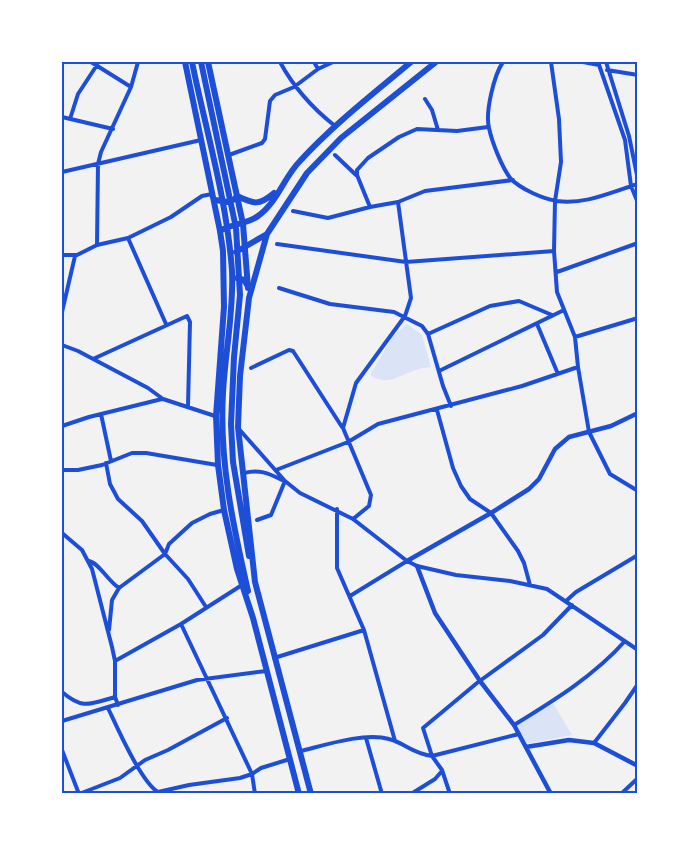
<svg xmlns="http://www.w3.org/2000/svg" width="699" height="855" font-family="Rubik,sans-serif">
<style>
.green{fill:#dbe4f7}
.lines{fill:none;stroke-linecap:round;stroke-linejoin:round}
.minor{stroke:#1d4ed8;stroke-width:4}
.tertiary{stroke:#1d4ed8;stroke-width:4.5}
.primary{stroke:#1d4ed8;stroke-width:6}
.trunk{stroke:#1d4ed8;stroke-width:6}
.neatline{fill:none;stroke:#1d4ed8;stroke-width:2}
</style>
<rect width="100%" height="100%" fill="#f2f2f2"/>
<path class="green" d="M407 324 422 335 431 367C426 368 421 368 416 370 399 375 388 387 370 375L393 336Z
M553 703 572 735 527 744 516 725Z"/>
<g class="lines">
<path class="minor" d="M91 62 131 87
M280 62C294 88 311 107 335 126
M314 62 318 69 333 62
M503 62C494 75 485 112 489 128 492 142 502 168 511 179 521 189 543 199 557 201 585 205 611 192 638 184
M551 62 559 119 561 162 555 201 554 251 557 292 575 337 578 367 589 432 610 474 638 491
M583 62 599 65
M598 62 625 140 631 186 638 203
M606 62 629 136 638 180
M607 70 638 75
M425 99 432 110 438 130
M62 117 113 129
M70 119 78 94 97 65
M229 155 262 143 265 139 270 101 275 95 294 87 318 69
M335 155 356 175
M62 172 201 140
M370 207 357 175V170L368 158 399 137 417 129 457 131 488 127
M293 211 328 218 370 207 398 202 425 191 513 180
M128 238 166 324
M277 244 406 262 554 251
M97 245 98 164 101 152 131 87 138 62
M62 255H77
M557 272 638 243
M279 288 330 304 394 312 422 326 428 334 443 386 451 406
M62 312 75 256 97 245 128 238 171 217 202 196 212 194
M537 324 558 374
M428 334 490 306 519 301 552 315
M575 337 638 318
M62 345 78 351 148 388 163 399 215 416
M93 359 187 316 190 322 188 406
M251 368 289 350 293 351 342 427
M439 371 564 310
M437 410 453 468 461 486 470 499 491 513 518 551 524 563 530 585
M101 414 111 461
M62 426 89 417 162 399
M238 428 285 481 300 493 353 519 407 561 417 566 456 575 510 581 547 589 638 650
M106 463 110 484 118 499 142 521 165 554 188 579 206 607
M62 470H78L102 465 132 453H146L217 465
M276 470 348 442 378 424 522 386 578 367
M244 473C259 469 268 473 282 480
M337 509V568L364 630 395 741
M353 519 369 506 371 495 343 428 356 383 405 316 411 298 398 202
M257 520 271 515 285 481
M62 533 82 550 92 569 112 647 115 661V697L118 705
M89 561C99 563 108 581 119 588
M350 596 407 561
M566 601 576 592 638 555
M109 630 112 600 119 588 165 554 169 544 192 523 210 514 224 510
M274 658 364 630
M115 661 181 624 242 585
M62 692C83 710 90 704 115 697
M108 708C117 727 141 782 158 792L189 785 240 778 252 774 181 624
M62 721 197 680 266 671
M514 725C553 701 594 676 625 641
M366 738 382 794
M594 743 625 703 638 684
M62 750 79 794
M301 751C325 745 365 732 389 739 405 743 411 753 432 756L519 734
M79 794 120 778 145 760 168 750 227 718
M255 794 252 774 261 768 290 759
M411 794 435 779 442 771
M450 794 442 770 432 756 423 728 477 683 543 635 572 605
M621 794 638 778"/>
<path class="tertiary" d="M407 561 491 513 529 489 539 479 555 449 569 437 611 426 638 413
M417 566 435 613 480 681 514 725 551 794
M526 747 569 740 594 743 638 766"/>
<path class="primary" d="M185 62 220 231
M208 62 243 224 248 288"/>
<path class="trunk" d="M192 62C206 131 227 200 232 271 234 312 225 353 223 393 219 461 233 525 248 591
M201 62 236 228 240 295 234 357 231 424 233 462 249 556
M215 200 228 202 235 199 237 196C254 204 259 206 274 193
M236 252 267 234
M237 278 244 280 248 286
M299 794 253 618 237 569 224 510 218 465 216 416 224 307 223 251 220 231C232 223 246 225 258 216 277 203 284 177 300 161 334 124 373 94 411 62
M311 794 255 582 238 427 240 376 249 298 267 234 307 173 341 138 436 62"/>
</g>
<rect width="699" height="855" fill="none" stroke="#ffffff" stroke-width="126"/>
<rect x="63" y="63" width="573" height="729" class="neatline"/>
</svg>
